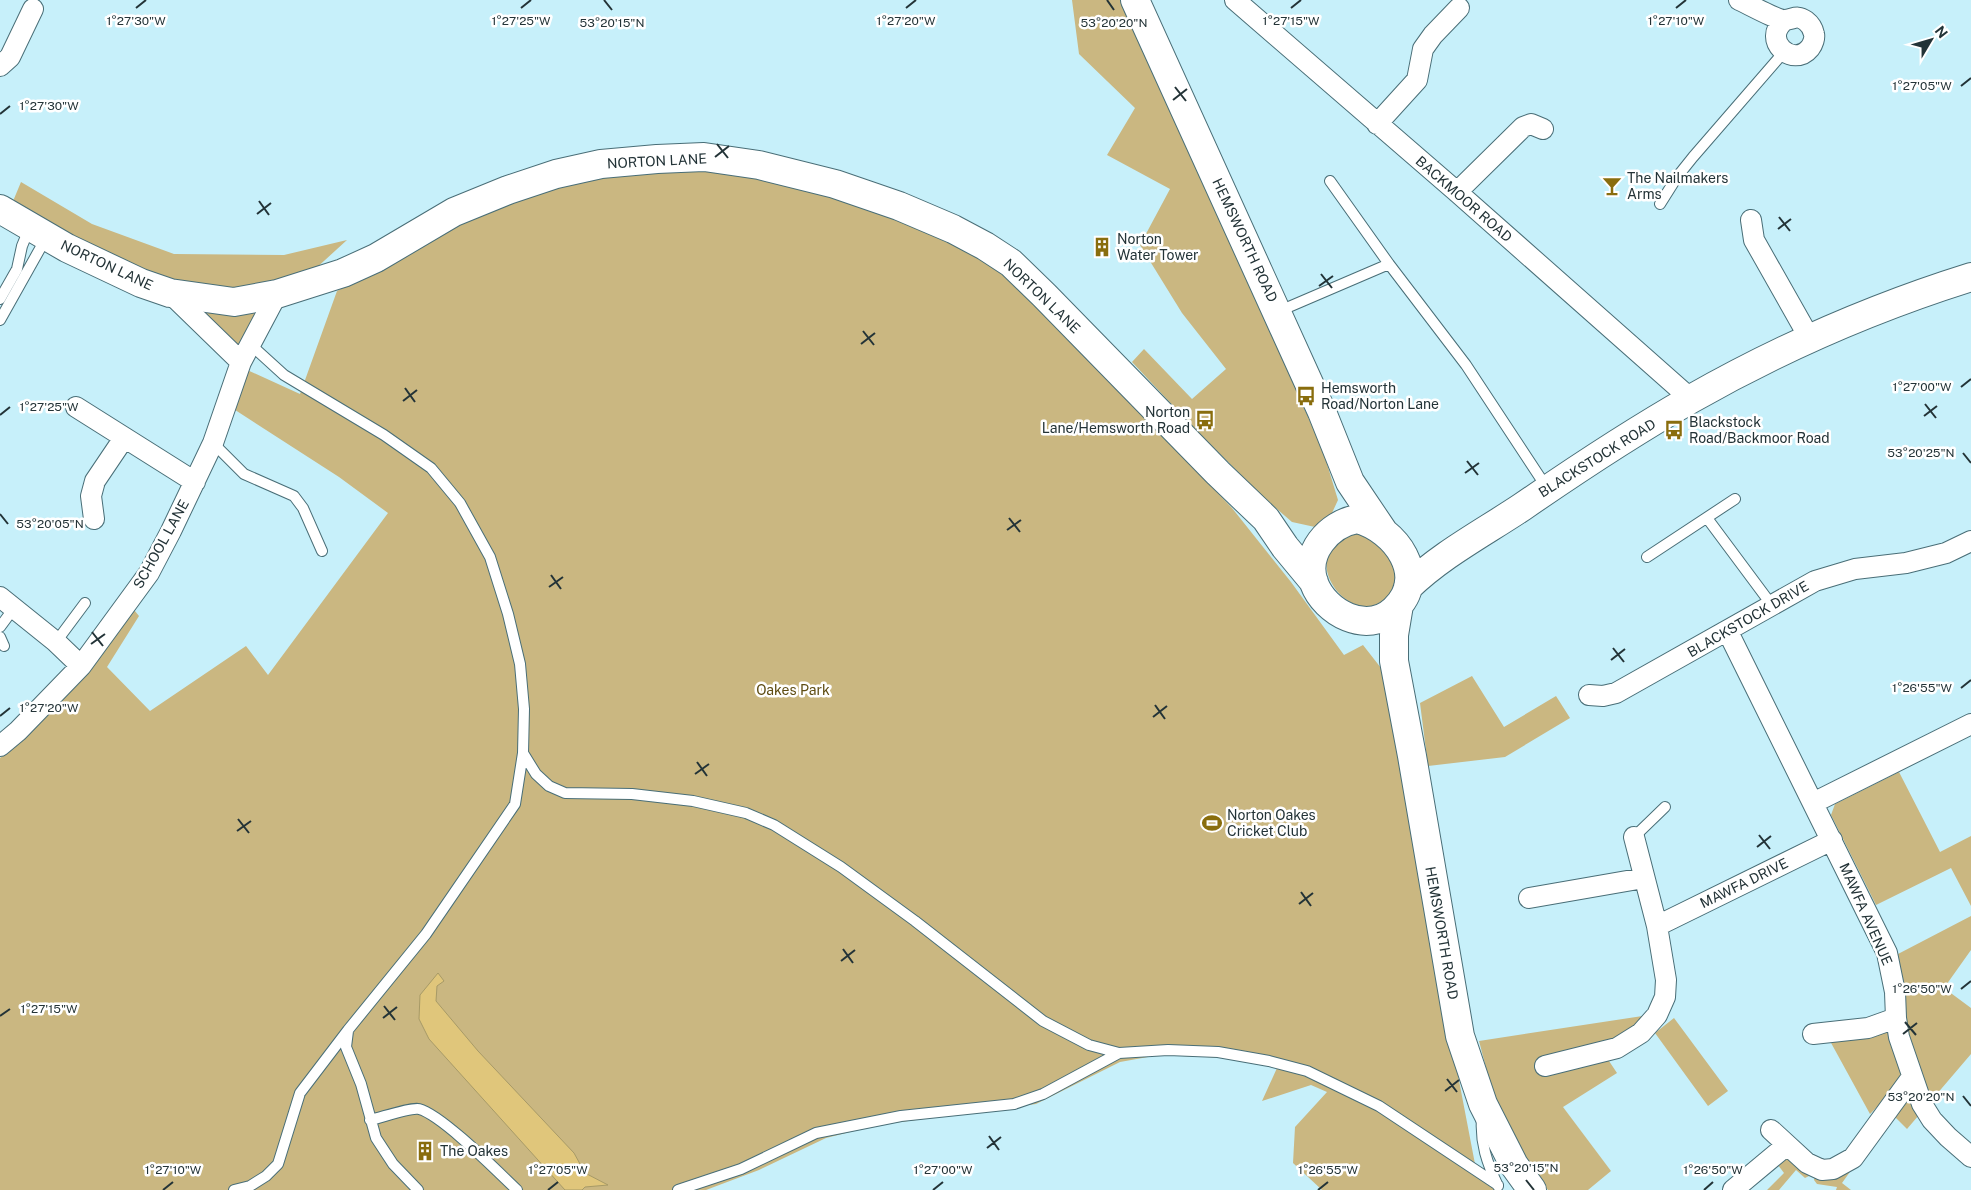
<svg xmlns="http://www.w3.org/2000/svg" width="1971" height="1190" font-family="'Public Sans',sans-serif">
<style>
.green{fill:#cab781}
.water{fill:#e0c67b;stroke:#a79a67}
.lines{fill:none;stroke-linecap:round;stroke-linejoin:round}
.lane-casing{stroke:#496e77;stroke-width:12}
.street-casing{stroke:#496e77;stroke-width:22}
.secondary-casing{stroke:#496e77;stroke-width:30}
.lane{stroke:#fff;stroke-width:10}
.street{stroke:#fff;stroke-width:20}
.secondary{stroke:#fff;stroke-width:28}
.ticks{fill:none;stroke:#233337;stroke-width:2}
.labels{text-anchor:middle;dominant-baseline:central;stroke-width:5;stroke-linejoin:round;paint-order:stroke}
.street-label{font-size:14px;fill:#233337;stroke:#fff}
.poi-label{font-size:14px;fill:#233337;stroke:#fff;text-anchor:start}
.park-label{font-size:14px;fill:#5f4d13;stroke:#fff}
.ticks-label{font-size:12px;text-anchor:middle;fill:#233337;stroke:#fff;stroke-width:5;stroke-linejoin:round;paint-order:stroke}
</style>
<rect width="100%" height="100%" fill="#c7f0fa"/>
<path class="green" d="M1072 0H1121L1258 301 1324 454 1338 500 1332 513 1315 527 1292 522 1263 497 1190 424 1132 362 1144 349 1192 399 1226 369 1182 313 1140 245 1170 189 1107 155 1135 108 1079 54Z
M681 170 741 171 889 215 989 262 1034 301 1232 508 1291 582 1344 655 1363 645 1381 668 1404 768 1452 1044 1475 1164 1495 1190H1322L1293 1163 1295 1127 1327 1092 1311 1085 1262 1101 1277 1068 1228 1058 1159 1055 1120 1062 1036 1104 878 1125 826 1138 759 1170 706 1190H0V758L27 736 130 605 139 616 107 667 150 711 246 646 268 675 388 513 339 477 229 406 245 369 300 394 337 291 507 200 608 174Z
M21 182 92 224 174 254 284 255 347 240 313 271 238 291H203L126 268 11 206Z
M258 311 240 351 200 313Z
M1358 532C1362 533 1369 533 1372 536 1376 538 1379 545 1382 548 1386 553 1391 558 1394 563 1402 579 1392 598 1377 604 1350 617 1315 576 1330 551 1335 541 1348 537 1358 532Z
M1472 676 1504 727 1556 696 1570 718 1505 757 1428 766 1420 703Z
M1899 772 1940 852 1971 836V906L1951 868 1876 905 1831 815 1835 804Z
M1971 916V950L1944 988 1971 1008V1054L1907 1129 1881 1103 1870 1114 1830 1041 1905 1020 1898 954Z
M1649 1015 1601 1049 1617 1073 1563 1107 1611 1171 1588 1190H1548C1525 1163 1507 1130 1495 1096 1488 1078 1484 1059 1479 1041Z
M1674 1018 1728 1091 1708 1106 1655 1033Z
M1787 1158 1811 1175 1805 1178 1796 1170 1779 1190H1767L1784 1173 1778 1165Z
M1852 1169 1842 1183 1851 1190H1836L1837 1187 1817 1184 1814 1180 1815 1175Z"/>
<path class="water" d="M438 973 444 981 437 986 436 1001 478 1051 574 1153 585 1173 608 1185 585 1187 582 1190H565L429 1039 419 1019 420 995Z"/>
<g class="lines">
<defs>
<path id="lane" d="M1330 181 1389 264 1466 365 1547 488
M1660 204 1677 177 1693 157 1784 52
M0 299 17 269 22 246 29 229
M1277 312 1389 264
M0 320 46 238
M213 443 244 474 294 496 303 508 322 551
M1707 518 1771 604
M1647 557 1735 499
M0 627 14 608
M0 637 4 646
M56 642 85 603
M523 753 536 774 549 786 565 793 632 794 693 801 746 813 774 825 841 867 915 921 1043 1021 1089 1045 1119 1053 1168 1050 1218 1052 1269 1061 1307 1071 1379 1106 1498 1185
M1634 837 1665 807
M348 1031 346 1047 361 1084 376 1138 393 1164 418 1190
M1482 1118C1480 1143 1487 1163 1498 1186
M370 1120C380 1118 411 1107 419 1109 442 1115 498 1172 517 1190
M234 1190 250 1186 266 1176 278 1164 300 1093 348 1030 426 934 515 804 523 753 524 709 520 664 508 614 490 557 460 503 431 468 384 435 284 375 251 345
M678 1190 741 1169 816 1133 901 1116 1014 1104 1043 1094 1119 1053"/>
<path id="street" d="M1235 0 1457 192 1691 399
M1739 0C1746 3 1779 21 1784 20 1793 20 1796 14 1806 21 1810 24 1813 29 1814 34 1815 38 1813 44 1810 48 1793 69 1761 40 1784 21
M0 66 10 57 33 9
M1377 124 1417 80 1423 49 1433 35 1459 8
M1457 192 1523 127 1531 124 1543 129
M1751 220 1754 240 1810 339
M170 293 241 362
M76 407 195 482
M94 519 91 496 95 481 124 438
M0 597 56 642 81 666
M1728 632 1887 953 1895 992 1896 1018 1899 1037 1922 1104 1932 1120 1948 1137 1971 1157
M1589 695 1603 696 1616 693 1815 581 1855 569 1906 563 1946 553 1971 541
M0 746 18 731 81 666 149 573 171 531 213 443 241 362 277 294
M1813 803 1971 724
M1529 898 1644 878
M1657 926 1832 840
M1813 1034 1868 1028 1896 1018
M1545 1066 1617 1048 1641 1033 1657 1015 1665 997 1666 980 1657 926 1634 837
M1771 1130 1807 1163 1822 1170 1833 1169 1853 1158 1912 1077
M1733 1190 1787 1145"/>
<path id="secondary" d="M1135 0 1322 412 1350 482 1383 531
M0 209 67 248 141 283 170 293 234 302 277 294 343 273 376 258 454 212 508 190 556 174 601 164 657 159 704 157 759 165 835 184 899 206 953 229 985 246 1011 263 1044 295 1218 473 1266 519 1285 547 1314 582
M1357 519C1396 529 1430 577 1394 610 1367 635 1325 613 1314 583 1303 553 1329 524 1357 519Z
M1408 587C1441 555 1483 533 1522 507 1577 469 1633 432 1691 399 1779 349 1875 307 1971 277
M1399 605 1394 635V661L1412 756 1460 1036 1483 1104 1514 1165 1532 1190"/>
</defs>
<use href="#lane" class="lane-casing"/>
<use href="#street" class="street-casing"/>
<use href="#secondary" class="secondary-casing"/>
<use href="#lane" class="lane"/>
<use href="#street" class="street"/>
<use href="#secondary" class="secondary"/>
</g>
<path class="ticks" d="M604 0 612 10M1107 0 1114 10M136 8 146 0M521 8 531 0M906 8 916 0M1291 8 1301 0M1676 8 1686 0M1961 86 1971 78M1175 87 1186 101M1173 100 1187 89M0 114 10 106M717 144 728 158M715 157 729 146M259 201 269 215M257 214 271 203M1779 217 1790 231M1778 229 1791 219M1321 274 1332 288M1319 286 1333 276M863 331 874 345M861 344 875 333M1961 387 1971 379M405 388 415 402M403 401 417 390M1925 404 1936 418M0 415 10 407M1924 416 1937 406M1963 453 1971 463M1467 461 1478 475M1465 473 1479 463M0 514 8 524M1009 518 1020 532M1007 530 1021 520M551 575 561 589M549 587 563 577M92 632 103 646M91 644 105 634M1613 648 1624 662M1611 660 1625 649M1961 688 1971 680M1155 705 1165 719M0 716 10 708M1153 717 1167 706M697 762 707 776M695 774 709 764M238 819 249 833M237 831 251 821M1759 835 1770 849M1757 847 1771 836M1301 892 1311 906M1299 904 1313 893M843 949 853 963M841 961 855 950M1961 989 1971 981M384 1006 395 1020M0 1016 10 1009M383 1018 397 1007M1905 1022 1916 1035M1903 1034 1917 1023M1447 1079 1457 1092M1445 1091 1459 1080M1963 1096 1971 1106M989 1136 999 1150M987 1148 1001 1137M1526 1180 1534 1190M163 1190 173 1182M548 1190 558 1182M933 1190 943 1182M1318 1190 1328 1182M1704 1190 1713 1182"/>
<defs>
<symbol id="bar-bare" viewBox="-9 -9 18 18"><path d="M-6-5H6L.8 .8V4.5H3.5V6h-7V4.5H-.8V.8Z" fill="#896d0d" stroke="#fff" stroke-width="2.5" paint-order="stroke"/></symbol>
<symbol id="building-bare" viewBox="-9 -9 18 18"><path d="M-4-6H4V6H1V3H-1V6H-4ZM-2.5-4.3h1.7v1.8h-1.7ZM.8-4.3h1.7v1.8H.8ZM-2.5-1h1.7V.8h-1.7ZM.8-1h1.7V.8H.8Z" fill="#896d0d" stroke="#fff" stroke-width="2.5" paint-order="stroke"/></symbol>
<symbol id="bus-bare" viewBox="-9 -9 18 18"><path d="M-5-6H5V4H4V6H2V4H-2V6H-4V4H-5ZM-3.5-4V0h7V-4ZM-3.5 1.2v1.5H-2V1.2ZM2 1.2v1.5H3.5V1.2Z" fill="#896d0d" stroke="#fff" stroke-width="2.5" paint-order="stroke"/></symbol>
<symbol id="stadium-bare" viewBox="-9 -9 18 18"><path d="M0-5a6.5 5 0 1 0 0 10a6.5 5 0 1 0 0-10ZM-3.5-1.8h7v3.6h-7Z" fill="#896d0d" stroke="#fff" stroke-width="2.5" paint-order="stroke"/></symbol>
</defs>
<g fill-rule="evenodd">
<use href="#bar-bare" x="1598" y="172" width="28" height="28"/>
<use href="#building-bare" x="1088" y="233" width="28" height="28"/>
<use href="#bus-bare" x="1292" y="382" width="28" height="28"/>
<use href="#bus-bare" x="1191" y="406" width="28" height="28"/>
<use href="#bus-bare" x="1660" y="416" width="28" height="28"/>
<use href="#stadium-bare" x="1198" y="809" width="28" height="28"/>
<use href="#building-bare" x="411" y="1137" width="28" height="28"/>
</g>
<g class="labels">
<g class="street-label">
<text transform="translate(657 161) rotate(-3)">NORTON LANE</text>
<text transform="translate(1464 199) rotate(41)">BACKMOOR ROAD</text>
<text transform="translate(1245 240) rotate(65)">HEMSWORTH ROAD</text>
<text transform="translate(107 265) rotate(25)">NORTON LANE</text>
<text transform="translate(1042 296) rotate(44)">NORTON LANE</text>
<text transform="translate(1597 458) rotate(-32)">BLACKSTOCK ROAD</text>
<text transform="translate(161 544) rotate(-61)">SCHOOL LANE</text>
<text transform="translate(1748 619) rotate(-30)">BLACKSTOCK DRIVE</text>
<text transform="translate(1744 883) rotate(-26)">MAWFA DRIVE</text>
<text transform="translate(1866 914) rotate(66)">MAWFA AVENUE</text>
<text transform="translate(1442 933) rotate(80)">HEMSWORTH ROAD</text>
</g>
<g class="poi-label">
<text x="1627" y="178">The Nailmakers<tspan x="1627" dy="16">Arms</tspan></text>
<text x="1117" y="239">Norton<tspan x="1117" dy="16">Water Tower</tspan></text>
<text x="1321" y="388">Hemsworth<tspan x="1321" dy="16">Road/Norton Lane</tspan></text>
<text x="1190" y="412" text-anchor="end">Norton<tspan x="1190" dy="16">Lane/Hemsworth Road</tspan></text>
<text x="1689" y="422">Blackstock<tspan x="1689" dy="16">Road/Backmoor Road</tspan></text>
<text x="1227" y="815">Norton Oakes<tspan x="1227" dy="16">Cricket Club</tspan></text>
<text x="440" y="1151">The Oakes</text>
</g>
<g class="park-label">
<text x="793" y="690">Oakes Park</text>
</g>
</g>
<g class="ticks-label">
<text x="136" y="25">1°27'30"W</text>
<text x="521" y="25">1°27'25"W</text>
<text x="906" y="25">1°27'20"W</text>
<text x="1291" y="25">1°27'15"W</text>
<text x="1676" y="25">1°27'10"W</text>
<text x="1114" y="27">53°20'20"N</text>
<text x="612" y="27">53°20'15"N</text>
<text x="1922" y="90">1°27'05"W</text>
<text x="49" y="110">1°27'30"W</text>
<text x="1922" y="391">1°27'00"W</text>
<text x="49" y="411">1°27'25"W</text>
<text x="1921" y="457">53°20'25"N</text>
<text x="50" y="528">53°20'05"N</text>
<text x="1922" y="692">1°26'55"W</text>
<text x="49" y="712">1°27'20"W</text>
<text x="1922" y="993">1°26'50"W</text>
<text x="49" y="1013">1°27'15"W</text>
<text x="1921" y="1101">53°20'20"N</text>
<text x="1526" y="1172">53°20'15"N</text>
<text x="173" y="1174">1°27'10"W</text>
<text x="558" y="1174">1°27'05"W</text>
<text x="943" y="1174">1°27'00"W</text>
<text x="1328" y="1174">1°26'55"W</text>
<text x="1713" y="1174">1°26'50"W</text>
</g>
<g transform="translate(1931 40) rotate(52)" stroke="#ffffff" stroke-width="4" paint-order="stroke">
<path d="M0-4L9 19L0 12L-9 19Z" fill="#233337"/>
<text y="-8" font-size="14" font-weight="bold" text-anchor="middle" fill="#233337">N</text>
</g>
</svg>
